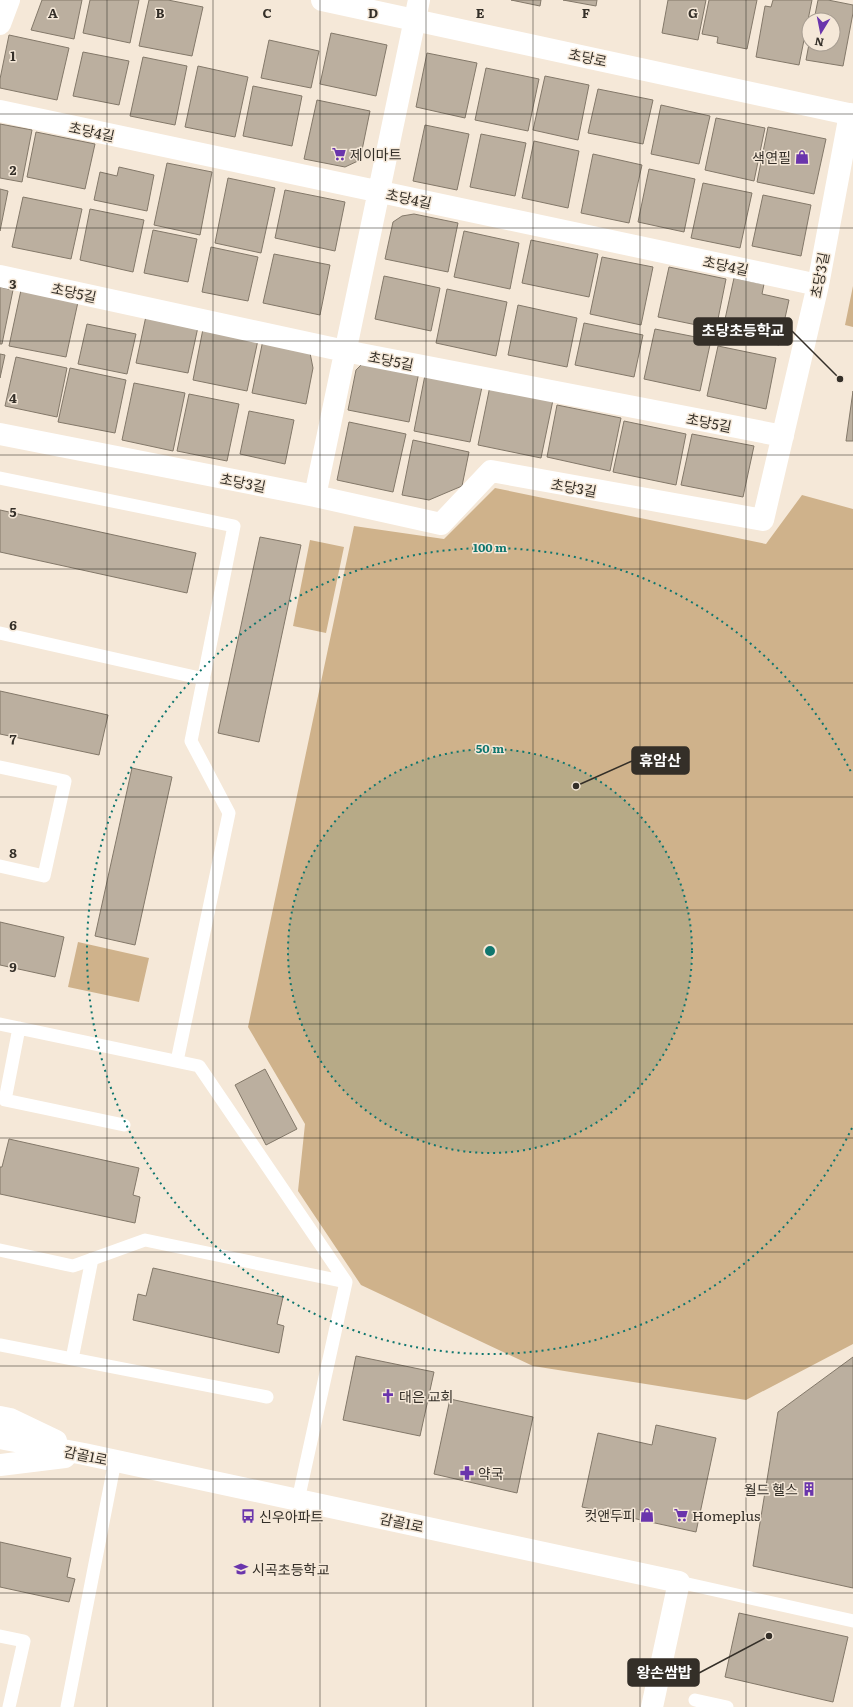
<svg xmlns="http://www.w3.org/2000/svg" width="853" height="1707" font-family="Literata,'Noto Sans KR',serif">
<style>
.green{fill:#cfb28b}
.building{fill:#bbaf9f;stroke:#837869}
.lines{fill:none;stroke-linecap:round;stroke-linejoin:round}
.service{stroke:#fff;stroke-width:13}
.minor{stroke:#fff;stroke-width:22}
.tertiary{stroke:#fff;stroke-width:22}
.grid{fill:none;stroke:#342f28;stroke-width:1;stroke-opacity:0.55}
.ring{fill:none;stroke:#0f766e;stroke-width:2;stroke-dasharray:2 4}
.labels{text-anchor:middle;dominant-baseline:central;stroke-width:3;stroke-linejoin:round;paint-order:stroke}
.street-label{font-size:14px;fill:#342f28;stroke:#f5e8d8}
.poi-label{font-size:14px;fill:#342f28;stroke:#f5e8d8;text-anchor:start}
.grid-label{font-size:13px;text-anchor:middle;font-weight:bold;fill:#342f28;stroke:#f5e8d8;stroke-width:3;stroke-linejoin:round;paint-order:stroke}
.centre{fill:#0f766e;stroke:#f5e8d8;stroke-width:2}
.ring-label{font-size:12px;text-anchor:middle;font-weight:bold;fill:#0f766e;stroke:#f5e8d8;stroke-width:3;stroke-linejoin:round;paint-order:stroke}
.leader{fill:none;stroke:#342f28;stroke-width:1.5}
.callout-dot{fill:#342f28;stroke:#f5e8d8;stroke-width:1.5}
.callout{fill:#342f28;stroke:#342f28;stroke-width:1.5}
.callout-label{font-size:15px;text-anchor:middle;font-weight:bold;fill:#fff}
</style>
<rect width="100%" height="100%" fill="#f5e8d8"/>
<path class="green" d="M853 286V327L845 325Z
M495 488 766 544 802 495 853 509V1344L746 1400 533 1366 361 1285 298 1191 305 1124 248 1027 354 526 444 539Z
M310 540 344 547 326 633 293 626Z
M78 942 149 958 139 1002 68 987Z"/>
<path class="building" d="M42 0H82L74 39 31 30Z
M90 0H139L130 43 83 33Z
M149 0H168L203 7 192 56 139 46Z
M511 0H541L540 6Z
M563 0H597L596 6Z
M668 0H706L698 40 662 33Z
M709 0H757L747 49 717 43 718 37 702 34Z
M773 0H812L799 65 756 57 765 6 771 7Z
M818 0H828L853 5V13L843 66 806 60 809 44H833V20H814Z
M331 33 387 45 376 96 320 84Z
M9 35 69 48 57 100 0 88V79Z
M269 40 319 51 311 88 261 78Z
M83 52 129 61 119 105 73 96Z
M427 53 477 63 465 118 416 107Z
M143 57 187 66 175 125 130 116Z
M198 66 248 77 235 137 185 127Z
M486 68 539 79 528 131 475 120Z
M545 76 589 85 578 140 533 130Z
M253 86 302 96 292 146 243 136Z
M598 89 653 100 643 144 588 133Z
M317 100 370 111 360 160 345 167 304 159Z
M661 105 710 116 699 164 651 154Z
M716 118 765 128 754 181 705 170Z
M0 124 32 130 22 182 0 178Z
M425 125 469 134 457 190 413 181Z
M768 127 826 139 814 194 757 182Z
M36 132 95 144 85 189 27 177Z
M481 134 526 143 515 196 470 187Z
M534 141 579 151 568 208 522 198Z
M593 154 642 165 629 223 581 213Z
M167 163 212 172 200 235 154 225Z
M119 167 154 175 147 211 94 200 100 172 117 176Z
M649 169 695 179 684 232 638 222Z
M228 178 275 188 261 253 215 243Z
M703 183 752 193 740 248 691 238Z
M0 189 8 191 0 231Z
M285 190 345 202 335 251 275 238Z
M763 195 811 205 801 256 752 246Z
M23 197 82 209 71 259 12 247Z
M90 209 144 220 133 272 80 260Z
M414 214 458 223 448 272 385 259 393 222 402 216Z
M153 230 197 239 188 282 144 273Z
M464 231 519 243 510 289 454 277Z
M531 240 598 254 589 297 522 283Z
M211 247 258 257 248 301 202 292Z
M274 254 330 265 320 315 263 303Z
M602 257 653 267 641 325 590 314Z
M669 267 726 279 716 329 658 317Z
M384 276 440 288 431 331 375 319Z
M734 278 764 284 762 294 789 300 779 345 722 333Z
M0 287 13 290 2 344H0Z
M447 289 507 302 496 356 436 343Z
M21 290 78 302 66 357 9 346Z
M518 305 577 318 567 367 508 355Z
M146 316 198 327 188 373 136 363Z
M584 323 643 335 634 377 575 365Z
M87 324 136 334 127 374 78 364Z
M203 329 258 340 247 391 193 380Z
M655 329 711 340 700 391 644 379Z
M263 340 310 353 313 368 306 404 252 393Z
M718 346 776 358 766 409 707 396Z
M0 354 5 355 0 378Z
M16 357 67 368 57 417 5 406Z
M362 364 419 372 409 422 348 410 356 370Z
M70 368 126 380 115 433 58 422Z
M425 375 482 387 470 442 414 431Z
M134 383 185 393 173 451 122 440Z
M490 386 553 400 541 458 478 445Z
M853 391V441H846Z
M189 394 239 404 227 461 177 451Z
M557 405 621 418 610 471 547 457Z
M249 411 294 420 285 464 240 454Z
M624 421 686 434 676 485 613 472Z
M349 422 406 434 393 492 337 480Z
M692 434 754 446 743 497 681 485Z
M413 440 469 452 462 486 429 500 402 495Z
M0 510 196 553 187 593 0 552Z
M260 537 301 545 259 742 218 733Z
M0 691 108 715 99 755 0 734Z
M132 768 172 777 135 945 95 936Z
M0 922 64 937 55 977 0 965Z
M265 1069 297 1129 266 1145 235 1085Z
M9 1139 139 1168 133 1195 140 1197 135 1223 0 1194V1167H2Z
M153 1268 283 1297 277 1324 284 1326 279 1353 133 1320 138 1294 146 1296Z
M356 1356 434 1372 420 1436 343 1420Z
M853 1357V1588L753 1566 778 1412Z
M450 1399 533 1417 517 1493 434 1474Z
M656 1425 716 1438 696 1532 582 1507 598 1433 652 1445Z
M0 1542 71 1558 67 1577 75 1579 69 1602 0 1587Z
M739 1613 848 1637 833 1702 725 1677Z"/>
<g class="lines">
<path class="service" d="M0 478 234 526 191 741 229 813 177 1061
M0 633 204 679
M0 767 65 781 44 876 0 866
M0 1024 199 1066 346 1282 298 1500
M19 1028 5 1100 124 1125
M0 1250 73 1266 145 1240 346 1282
M0 1345 267 1397
M72 1359 92 1259
M679 1582 853 1621
M0 1636 24 1641 9 1707
M695 1700 727 1707
M67 1707 115 1461"/>
<path class="minor" d="M0 24 9 0
M0 111 818 285
M0 276 345 351 783 436
M0 434 315 496 441 524 491 471 763 520 818 285 850 114
M315 496 419 0"/>
<path class="tertiary" d="M322 0 853 115
M0 1417 10 1419 56 1441
M0 1438 84 1454 679 1582 652 1707
M0 1465 65 1457"/>
</g>
<path class="grid" d="M107 0V1707M213 0V1707M320 0V1707M426 0V1707M533 0V1707M640 0V1707M746 0V1707M0 114H853M0 228H853M0 341H853M0 455H853M0 569H853M0 683H853M0 797H853M0 910H853M0 1024H853M0 1138H853M0 1252H853M0 1366H853M0 1479H853M0 1593H853"/>
<circle cx="490" cy="951" r="202" fill="#0f766e" fill-opacity=".12"/>
<g class="ring">
<circle cx="490" cy="951" r="202"/>
<path d="M852 1128A403 403 0 1 1 852 774"/>
</g>
<defs>
<symbol id="supermarket-bare" viewBox="-9 -9 18 18"><path d="M-6-5.5h2.5l.6 2H6L4.5 2H-2.5L-4.4-4H-6ZM-1.5 3.2a1.3 1.3 0 1 0 .1 0ZM3 3.2a1.3 1.3 0 1 0 .1 0Z" fill="#6a35ac" stroke="#f5e8d8" stroke-width="2.5" paint-order="stroke"/></symbol>
<symbol id="shop-bare" viewBox="-9 -9 18 18"><path d="M-5-2.5h2.3a2.7 3.5 0 0 1 5.4 0H5L5.5 6h-11ZM-1.5-2.5h3a1.5 2.3 0 0 0-3 0Z" fill="#6a35ac" stroke="#f5e8d8" stroke-width="2.5" paint-order="stroke"/></symbol>
<symbol id="church-bare" viewBox="-9 -9 18 18"><path d="M-1.2-6h2.4v3.5h3.3v2.4h-3.3V6h-2.4V-.1h-3.3v-2.4h3.3Z" fill="#6a35ac" stroke="#f5e8d8" stroke-width="2.5" paint-order="stroke"/></symbol>
<symbol id="pharmacy-bare" viewBox="-9 -9 18 18"><path d="M-2-6h4v4h4v4h-4v4h-4v-4h-4v-4h4Z" fill="#6a35ac" stroke="#f5e8d8" stroke-width="2.5" paint-order="stroke"/></symbol>
<symbol id="building-bare" viewBox="-9 -9 18 18"><path d="M-4-6H4V6H1V3H-1V6H-4ZM-2.5-4.3h1.7v1.8h-1.7ZM.8-4.3h1.7v1.8H.8ZM-2.5-1h1.7V.8h-1.7ZM.8-1h1.7V.8H.8Z" fill="#6a35ac" stroke="#f5e8d8" stroke-width="2.5" paint-order="stroke"/></symbol>
<symbol id="bus-bare" viewBox="-9 -9 18 18"><path d="M-5-6H5V4H4V6H2V4H-2V6H-4V4H-5ZM-3.5-4V0h7V-4ZM-3.5 1.2v1.5H-2V1.2ZM2 1.2v1.5H3.5V1.2Z" fill="#6a35ac" stroke="#f5e8d8" stroke-width="2.5" paint-order="stroke"/></symbol>
<symbol id="school-bare" viewBox="-9 -9 18 18"><path d="M0-5L7-2L0 1L-7-2ZM-4 1L0 2.5L4 1V4Q0 6-4 4Z" fill="#6a35ac" stroke="#f5e8d8" stroke-width="2.5" paint-order="stroke"/></symbol>
</defs>
<g fill-rule="evenodd">
<use href="#supermarket-bare" x="329" y="144" width="20" height="20"/>
<use href="#shop-bare" x="792" y="147" width="20" height="20"/>
<use href="#church-bare" x="378" y="1386" width="20" height="20"/>
<use href="#pharmacy-bare" x="457" y="1463" width="20" height="20"/>
<use href="#building-bare" x="799" y="1479" width="20" height="20"/>
<use href="#shop-bare" x="637" y="1505" width="20" height="20"/>
<use href="#supermarket-bare" x="671" y="1505" width="20" height="20"/>
<use href="#bus-bare" x="238" y="1506" width="20" height="20"/>
<use href="#school-bare" x="231" y="1559" width="20" height="20"/>
</g>
<g class="labels">
<g class="street-label">
<text transform="translate(588 57) rotate(12)">초당로</text>
<text transform="translate(92 131) rotate(12)">초당4길</text>
<text transform="translate(409 198) rotate(12)">초당4길</text>
<text transform="translate(726 265) rotate(12)">초당4길</text>
<text transform="translate(819 275) rotate(-79)">초당3길</text>
<text transform="translate(74 292) rotate(12)">초당5길</text>
<text transform="translate(391 360) rotate(11)">초당5길</text>
<text transform="translate(709 422) rotate(11)">초당5길</text>
<text transform="translate(243 482) rotate(11)">초당3길</text>
<text transform="translate(574 487) rotate(10)">초당3길</text>
<text transform="translate(86 1455) rotate(12)">감골1로</text>
<text transform="translate(402 1522) rotate(12)">감골1로</text>
</g>
<g class="poi-label">
<text x="350" y="154">제이마트</text>
<text x="791" y="157" text-anchor="end">색연필</text>
<text x="399" y="1396">대은 교회</text>
<text x="478" y="1473">약국</text>
<text x="798" y="1489" text-anchor="end">월드 헬스</text>
<text x="636" y="1515" text-anchor="end">컷앤두피</text>
<text x="692" y="1515">Homeplus</text>
<text x="259" y="1516">신우아파트</text>
<text x="252" y="1569">시곡초등학교</text>
</g>
</g>
<g class="grid-label">
<text x="53" y="18">A</text>
<text x="160" y="18">B</text>
<text x="267" y="18">C</text>
<text x="373" y="18">D</text>
<text x="480" y="18">E</text>
<text x="586" y="18">F</text>
<text x="693" y="18">G</text>
<text x="13" y="61">1</text>
<text x="13" y="175">2</text>
<text x="13" y="289">3</text>
<text x="13" y="403">4</text>
<text x="13" y="517">5</text>
<text x="13" y="630">6</text>
<text x="13" y="744">7</text>
<text x="13" y="858">8</text>
<text x="13" y="972">9</text>
</g>
<circle cx="490" cy="951" r="6" class="centre"/>
<g class="ring-label">
<text x="490" y="552">100 m</text>
<text x="490" y="753">50 m</text>
</g>
<path class="leader" d="M840 379L792 331M576 786L632 761M769 1636L699 1673"/>
<g class="callout-dot">
<circle cx="840" cy="379" r="4"/>
<circle cx="576" cy="786" r="4"/>
<circle cx="769" cy="1636" r="4"/>
</g>
<g class="callout">
<rect x="694" y="318" width="98" height="27" rx="4"/>
<rect x="632" y="747" width="57" height="27" rx="4"/>
<rect x="628" y="1659" width="71" height="27" rx="4"/>
</g>
<g class="callout-label">
<text x="743" y="336">초당초등학교</text>
<text x="660" y="766">휴암산</text>
<text x="664" y="1678">왕손쌈밥</text>
</g>
<g transform="translate(821 32) rotate(190)"><circle r="19" fill="#f5e8d8" stroke="#a89e92"/>
<path d="M0-3L7 15L0 10L-7 15Z" fill="#6a35ac"/>
<text y="-6" font-size="11" font-weight="bold" text-anchor="middle" fill="#342f28">N</text>
</g>
</svg>
